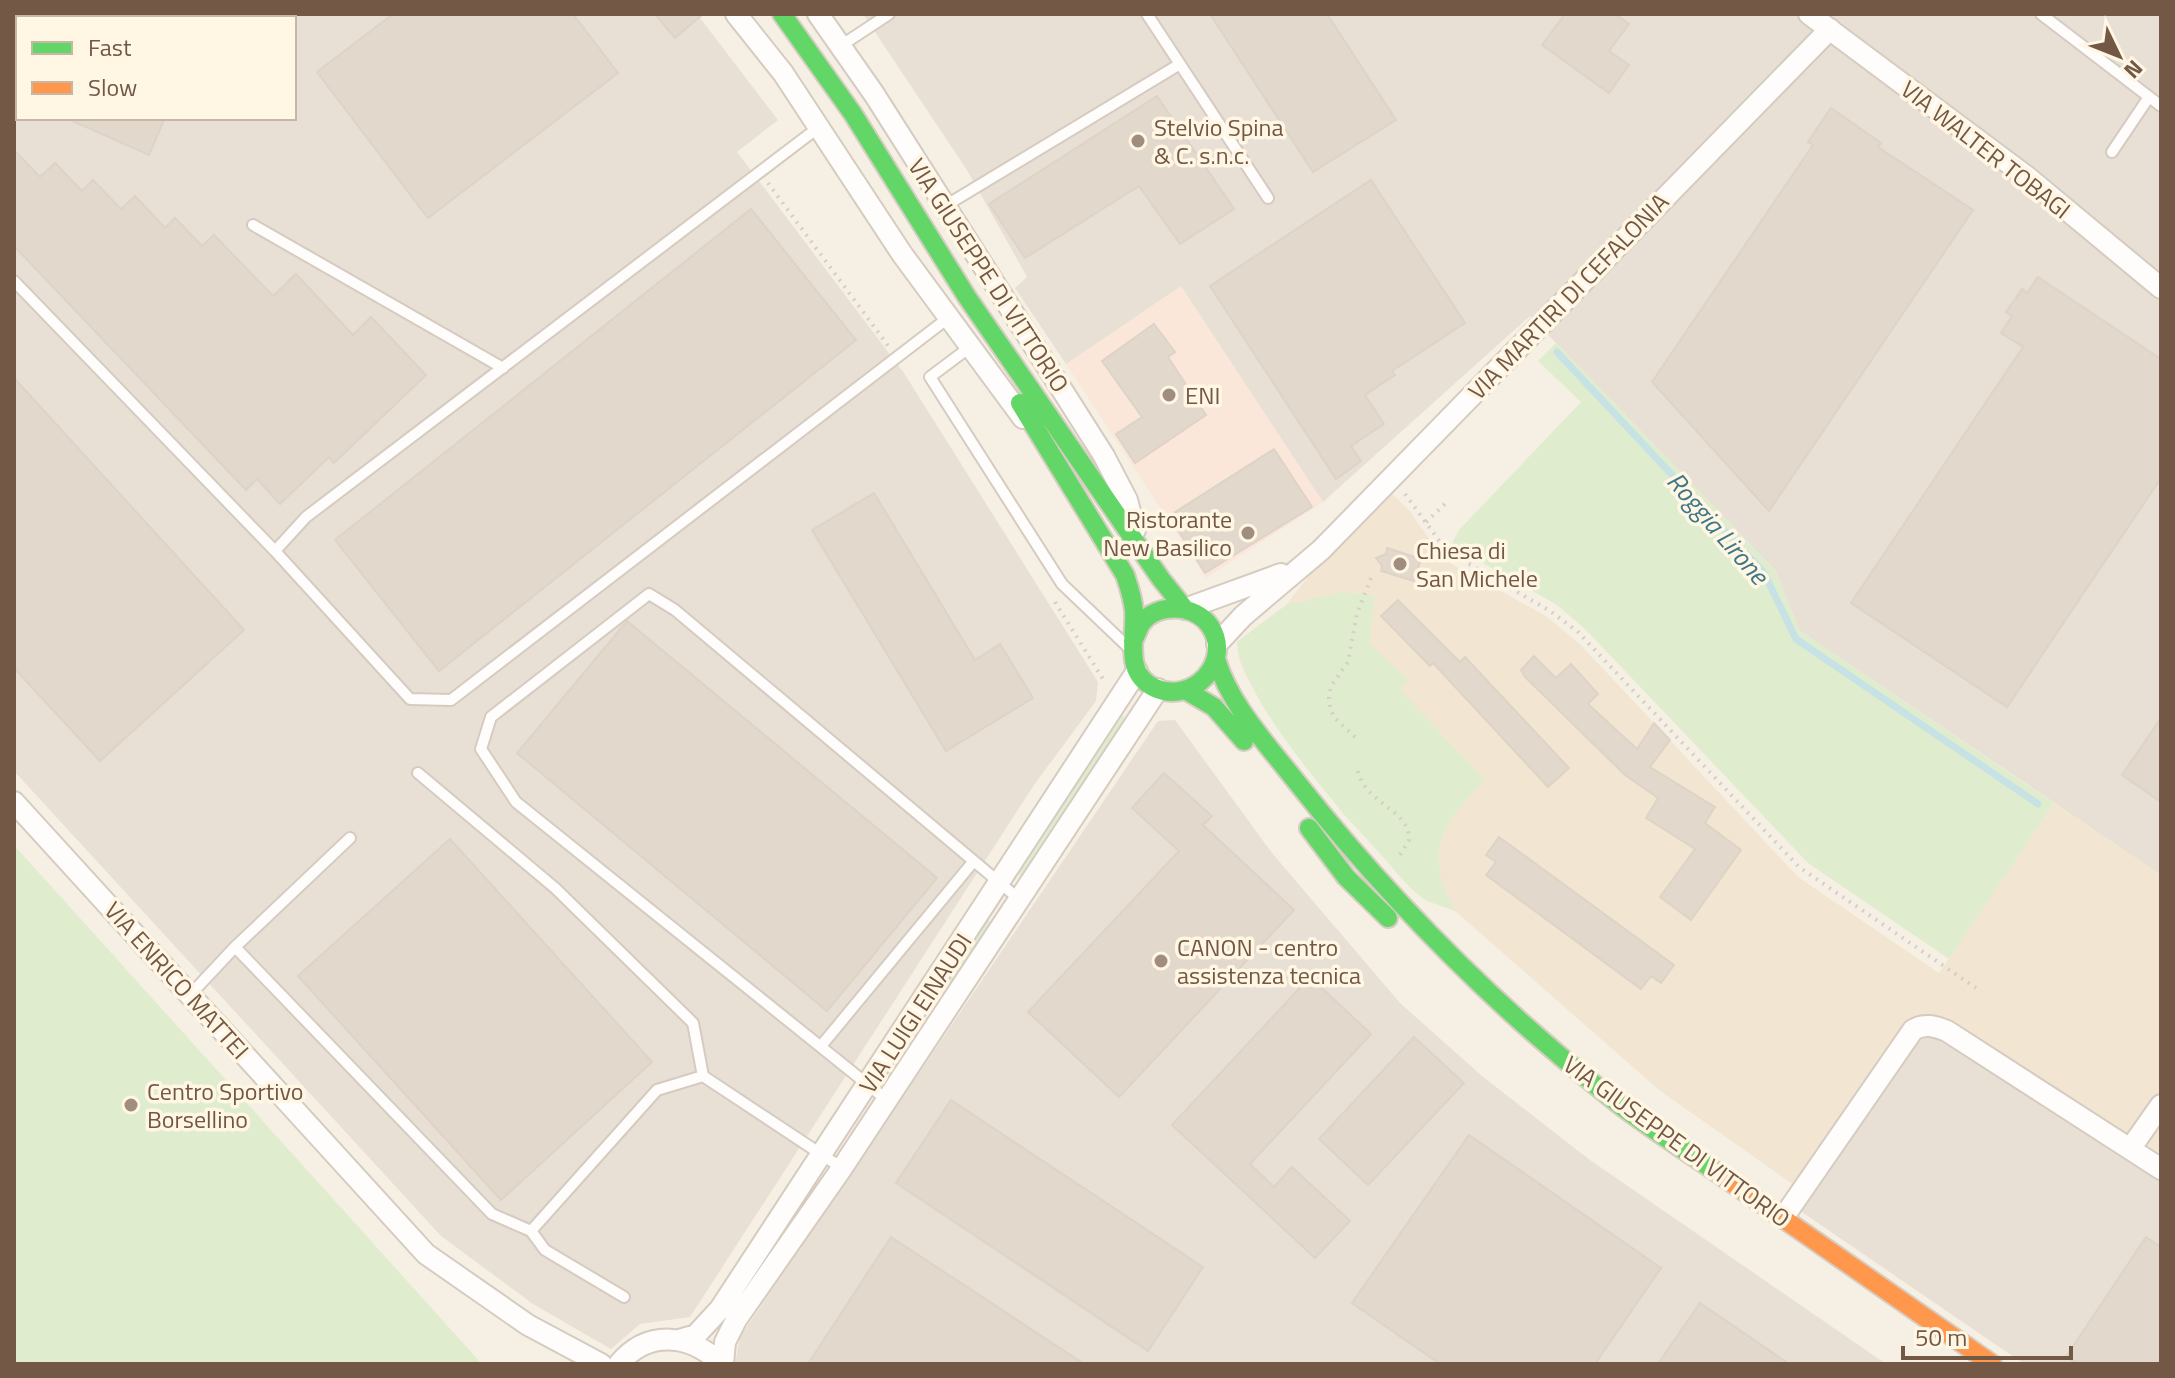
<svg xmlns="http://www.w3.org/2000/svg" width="2175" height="1378" font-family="'Titillium Web',sans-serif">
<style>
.residential{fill:#f2e6d3}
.commercial{fill:#fae7d9}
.industrial{fill:#e8dfd5;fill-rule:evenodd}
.green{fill:#dfedce}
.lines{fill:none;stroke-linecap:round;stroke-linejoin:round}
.stream{stroke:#c6e2e5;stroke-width:7}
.building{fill:#e2d8cc;stroke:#ded3c7;stroke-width:2}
.lane-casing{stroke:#d5cbc0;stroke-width:14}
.street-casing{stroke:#d5cbc0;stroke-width:24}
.fast-casing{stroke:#d6ccc1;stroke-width:22}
.slow-casing{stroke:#d6ccc1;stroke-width:22}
.path{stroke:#d6cec7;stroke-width:4;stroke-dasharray:2 6;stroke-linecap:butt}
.lane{stroke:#fefdfb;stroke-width:10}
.street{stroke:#fefdfb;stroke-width:20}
.fast{stroke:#63d668;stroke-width:18}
.slow{stroke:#ff974d;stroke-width:18}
.poi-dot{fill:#a18d7d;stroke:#fff6e4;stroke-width:3}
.labels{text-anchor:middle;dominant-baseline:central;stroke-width:7;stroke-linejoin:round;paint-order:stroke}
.poi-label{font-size:24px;fill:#735845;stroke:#fff6e4;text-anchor:start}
.street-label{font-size:24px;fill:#735845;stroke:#fff6e4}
.water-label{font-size:26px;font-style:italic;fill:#3f7787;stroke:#fff6e4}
</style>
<rect width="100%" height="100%" fill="#f6f0e4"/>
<path class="residential" d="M1390 492 1409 510 1443 559 1546 616 1580 644 1798 877 1939 973 2054 803 2161 875V1159L1943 1018 1924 1017 1910 1019 1794 1185 1659 1090 1455 911 1426 900 1344 815 1280 732 1246 676 1239 659 1237 642 1286 605 1318 564Z"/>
<path class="commercial" d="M1181 286 1323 502 1206 578 1066 364Z"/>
<path class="industrial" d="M14 14H697L778 120 737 152 904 373 1098 682 1096 701 1034 785 690 1317 640 1324 611 1349 533 1304 441 1236 14 771ZM18 18H294V118H18Z
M863 14H2161V875L1799 630 1775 570 1530 316 1323 502 1181 286 1066 364 1015 288 1027 277 967 170Z
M1175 720 1272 853 1400 1003 1482 1076 1590 1160 1886 1364H735L740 1337 1158 721Z
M1931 1033 1943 1039 2161 1181V1364H2024L1799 1210 1918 1037Z"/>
<path class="green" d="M1556 343 1775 570 1799 630 2054 803 1949 959 1808 863 1585 629 1557 605 1451 545 1459 530 1581 402 1538 361Z
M1343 592 1375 595 1369 643 1408 680 1400 690 1485 780C1442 826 1422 849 1455 911 1446 907 1435 905 1426 900 1410 891 1396 871 1383 857 1340 810 1244 704 1237 642L1286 605Z
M1123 715 1125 719 1020 876 1018 872Z
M14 845 482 1364H14Z
M988 919 992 923 945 992 942 989Z"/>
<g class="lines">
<path class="stream" d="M1557 352 1764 573 1796 639 2038 804"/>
</g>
<path class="building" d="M393 14H573L618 73 428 218 317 72Z
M655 14H703L675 38Z
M1210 14H1327L1396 120 1313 172Z
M1565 14H1615L1629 24 1609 51 1629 65 1609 93 1542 45Z
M1157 96 1234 209 1180 244 1139 186 1025 258 989 204Z
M1831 108 1881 143 1878 147 1973 210 1769 511 1652 382 1813 145 1808 142Z
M66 118H165L149 155Z
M14 150 40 177 55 163 82 191 93 180 121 209 135 196 165 228 175 218 202 246 214 235 273 296 296 274 353 335 371 317 426 375 334 463 329 457 280 504 257 479 246 490 14 246Z
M1371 180 1465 323 1392 371 1395 375 1365 395 1384 424 1351 446 1361 461 1336 479 1210 286Z
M751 209 856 340 439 671 335 540Z
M2038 277 2161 359V478L2007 707 1851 603 2023 347 2001 333 2012 316 2006 312 2022 289 2027 293Z
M1154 324 1175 352 1168 357 1206 415 1135 463 1116 434 1142 417 1102 361Z
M14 378 244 630 100 761 14 668Z
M1274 449 1312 507 1205 573 1169 516Z
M874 493 975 660 1000 644 1033 698 946 751 812 530Z
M1387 548 1421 559 1414 581 1381 571 1382 566 1376 558 1386 554Z
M1398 600 1460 662 1465 657 1569 768 1548 787 1433 663 1430 666 1381 616Z
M627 621 937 878 827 1011 517 753Z
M1534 656 1556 678 1571 664 1598 694 1588 704 1637 749 1654 723 1670 740 1650 767 1715 807 1705 823 1741 850 1691 920 1660 897 1695 849 1646 818 1658 798 1625 775 1525 677 1521 670Z
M2161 718V802L2122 775Z
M1164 773 1212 816 1203 825 1294 910 1119 1097 1028 1012 1179 851 1132 808Z
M1499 837 1674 965 1661 983 1651 976 1641 989 1486 875 1496 862 1486 855Z
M450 839 652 1062 501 1200 298 976Z
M1310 977 1371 1034 1250 1164 1274 1187 1292 1167 1350 1221 1315 1258 1172 1125Z
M1414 1037 1464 1083 1368 1185 1319 1139Z
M951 1100 1203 1267 1148 1351 896 1183Z
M1469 1135 1661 1268 1595 1364H1440L1352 1303Z
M891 1237 1084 1364H808Z
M2146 1237 2161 1247V1364H2077L2066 1357Z
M1700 1303 1789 1364H1658Z"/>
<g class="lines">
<defs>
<path id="lane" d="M1147 14 1268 198
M2041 14 2161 106
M842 45 889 14
M2112 152 2149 97
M945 206 1180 64
M253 225 503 368
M14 281 275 551 306 517 819 127
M970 347 930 377 1062 584 1128 647
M275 551 410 699 451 700 948 318
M418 773 555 888 693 1023 703 1076 842 1168
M350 838 235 947 492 1214 531 1231
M190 995 235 947
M821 1046 973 862
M887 1100 516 802 481 749 491 717 649 594 675 610 1019 899
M624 1297 545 1250 531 1231 657 1090 703 1076"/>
<path id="street" d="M736 14 783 73 902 254 1023 418
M818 14 874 94 1104 456 1127 500 1135 530
M1809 14 2026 176 2161 288
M1185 609 1281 574
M1217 644 1243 616 1321 550 1830 29
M14 802 426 1254 528 1325 601 1364
M2130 1149 2161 1105
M1783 1218 1913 1030C1924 1023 1935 1026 1947 1031L2161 1169
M679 1340 696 1335 720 1309 1137 671
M619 1364C648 1329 691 1334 721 1364
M723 1364 725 1342 736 1320 842 1168 1158 689"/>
<path id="fast" d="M782 14 853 114 967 297 1161 579 1185 609
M1020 403 1125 575C1129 587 1133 598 1134 611 1136 639 1123 673 1155 688 1192 705 1234 662 1210 626 1195 604 1157 602 1141 624 1138 629 1136 636 1133 641
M1216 659C1230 705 1266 743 1295 780 1388 898 1494 1005 1611 1098 1647 1127 1688 1152 1725 1178
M1187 691 1214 707 1244 741
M1309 828 1346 877 1388 918"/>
<path id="slow" d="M1725 1178 1992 1364"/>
</defs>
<use href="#lane" class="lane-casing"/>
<use href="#street" class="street-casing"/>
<use href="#fast" class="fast-casing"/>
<use href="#slow" class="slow-casing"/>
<path class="path" d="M768 183 889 347
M1405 494 1443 546 1452 554 1550 611 1578 632 1799 867 1976 988
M1426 522 1447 502
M1055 602 1103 679V684
M1355 737 1335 718 1330 709 1329 698 1331 686 1348 662 1357 613 1371 578
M1358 771C1365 804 1410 809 1409 840L1397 860"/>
<use href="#lane" class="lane"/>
<use href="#street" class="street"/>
<use href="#fast" class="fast"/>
<use href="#slow" class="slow"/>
</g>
<g class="poi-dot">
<circle cx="1138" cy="141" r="8"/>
<circle cx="1169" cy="395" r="8"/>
<circle cx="1248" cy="533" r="8"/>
<circle cx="1400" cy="564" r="8"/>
<circle cx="1161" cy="961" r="8"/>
<circle cx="131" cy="1105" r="8"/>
</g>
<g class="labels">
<g class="poi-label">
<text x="1154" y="127">Stelvio Spina<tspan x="1154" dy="28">&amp; C. s.n.c.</tspan></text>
<text x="1185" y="395">ENI</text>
<text x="1232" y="519" text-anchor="end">Ristorante<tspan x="1232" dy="28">New Basilico</tspan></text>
<text x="1416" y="550">Chiesa di<tspan x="1416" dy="28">San Michele</tspan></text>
<text x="1177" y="947">CANON - centro<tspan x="1177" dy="28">assistenza tecnica</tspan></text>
<text x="147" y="1091">Centro Sportivo<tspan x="147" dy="28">Borsellino</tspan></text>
</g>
<g class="street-label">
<text transform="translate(1986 149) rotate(38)">VIA WALTER TOBAGI</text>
<text transform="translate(989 275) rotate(57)">VIA GIUSEPPE DI VITTORIO</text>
<text transform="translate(1568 296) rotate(-46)">VIA MARTIRI DI CEFALONIA</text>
<text transform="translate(177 980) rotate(48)">VIA ENRICO MATTEI</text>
<text transform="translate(915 1013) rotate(-57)">VIA LUIGI EINAUDI</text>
<text transform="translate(1677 1141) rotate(36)">VIA GIUSEPPE DI VITTORIO</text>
</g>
<g class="water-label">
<text transform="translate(1718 528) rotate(49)">Roggia Lirone</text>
</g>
</g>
<rect width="2175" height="1378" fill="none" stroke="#735845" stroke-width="32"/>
<rect x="16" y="16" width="280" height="104" fill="#fff6e4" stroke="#c7b7a4" stroke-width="2"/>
<rect x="32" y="42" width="40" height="12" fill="#63d668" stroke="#c7b7a4" stroke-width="2"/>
<text x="88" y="56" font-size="24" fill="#735845">Fast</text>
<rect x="32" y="82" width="40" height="12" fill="#ff974d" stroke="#c7b7a4" stroke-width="2"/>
<text x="88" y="96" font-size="24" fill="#735845">Slow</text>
<g transform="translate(2119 56) rotate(133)" stroke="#fff6e4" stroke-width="6" paint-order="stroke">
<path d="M0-6L14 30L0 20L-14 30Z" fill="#735845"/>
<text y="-12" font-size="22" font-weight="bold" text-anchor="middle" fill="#735845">N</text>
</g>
<path d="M1903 1346v12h168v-12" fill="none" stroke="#735845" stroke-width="4"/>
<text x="1915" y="1346" font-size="24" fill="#735845" stroke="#fff6e4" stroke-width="6" paint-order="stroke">50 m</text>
</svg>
